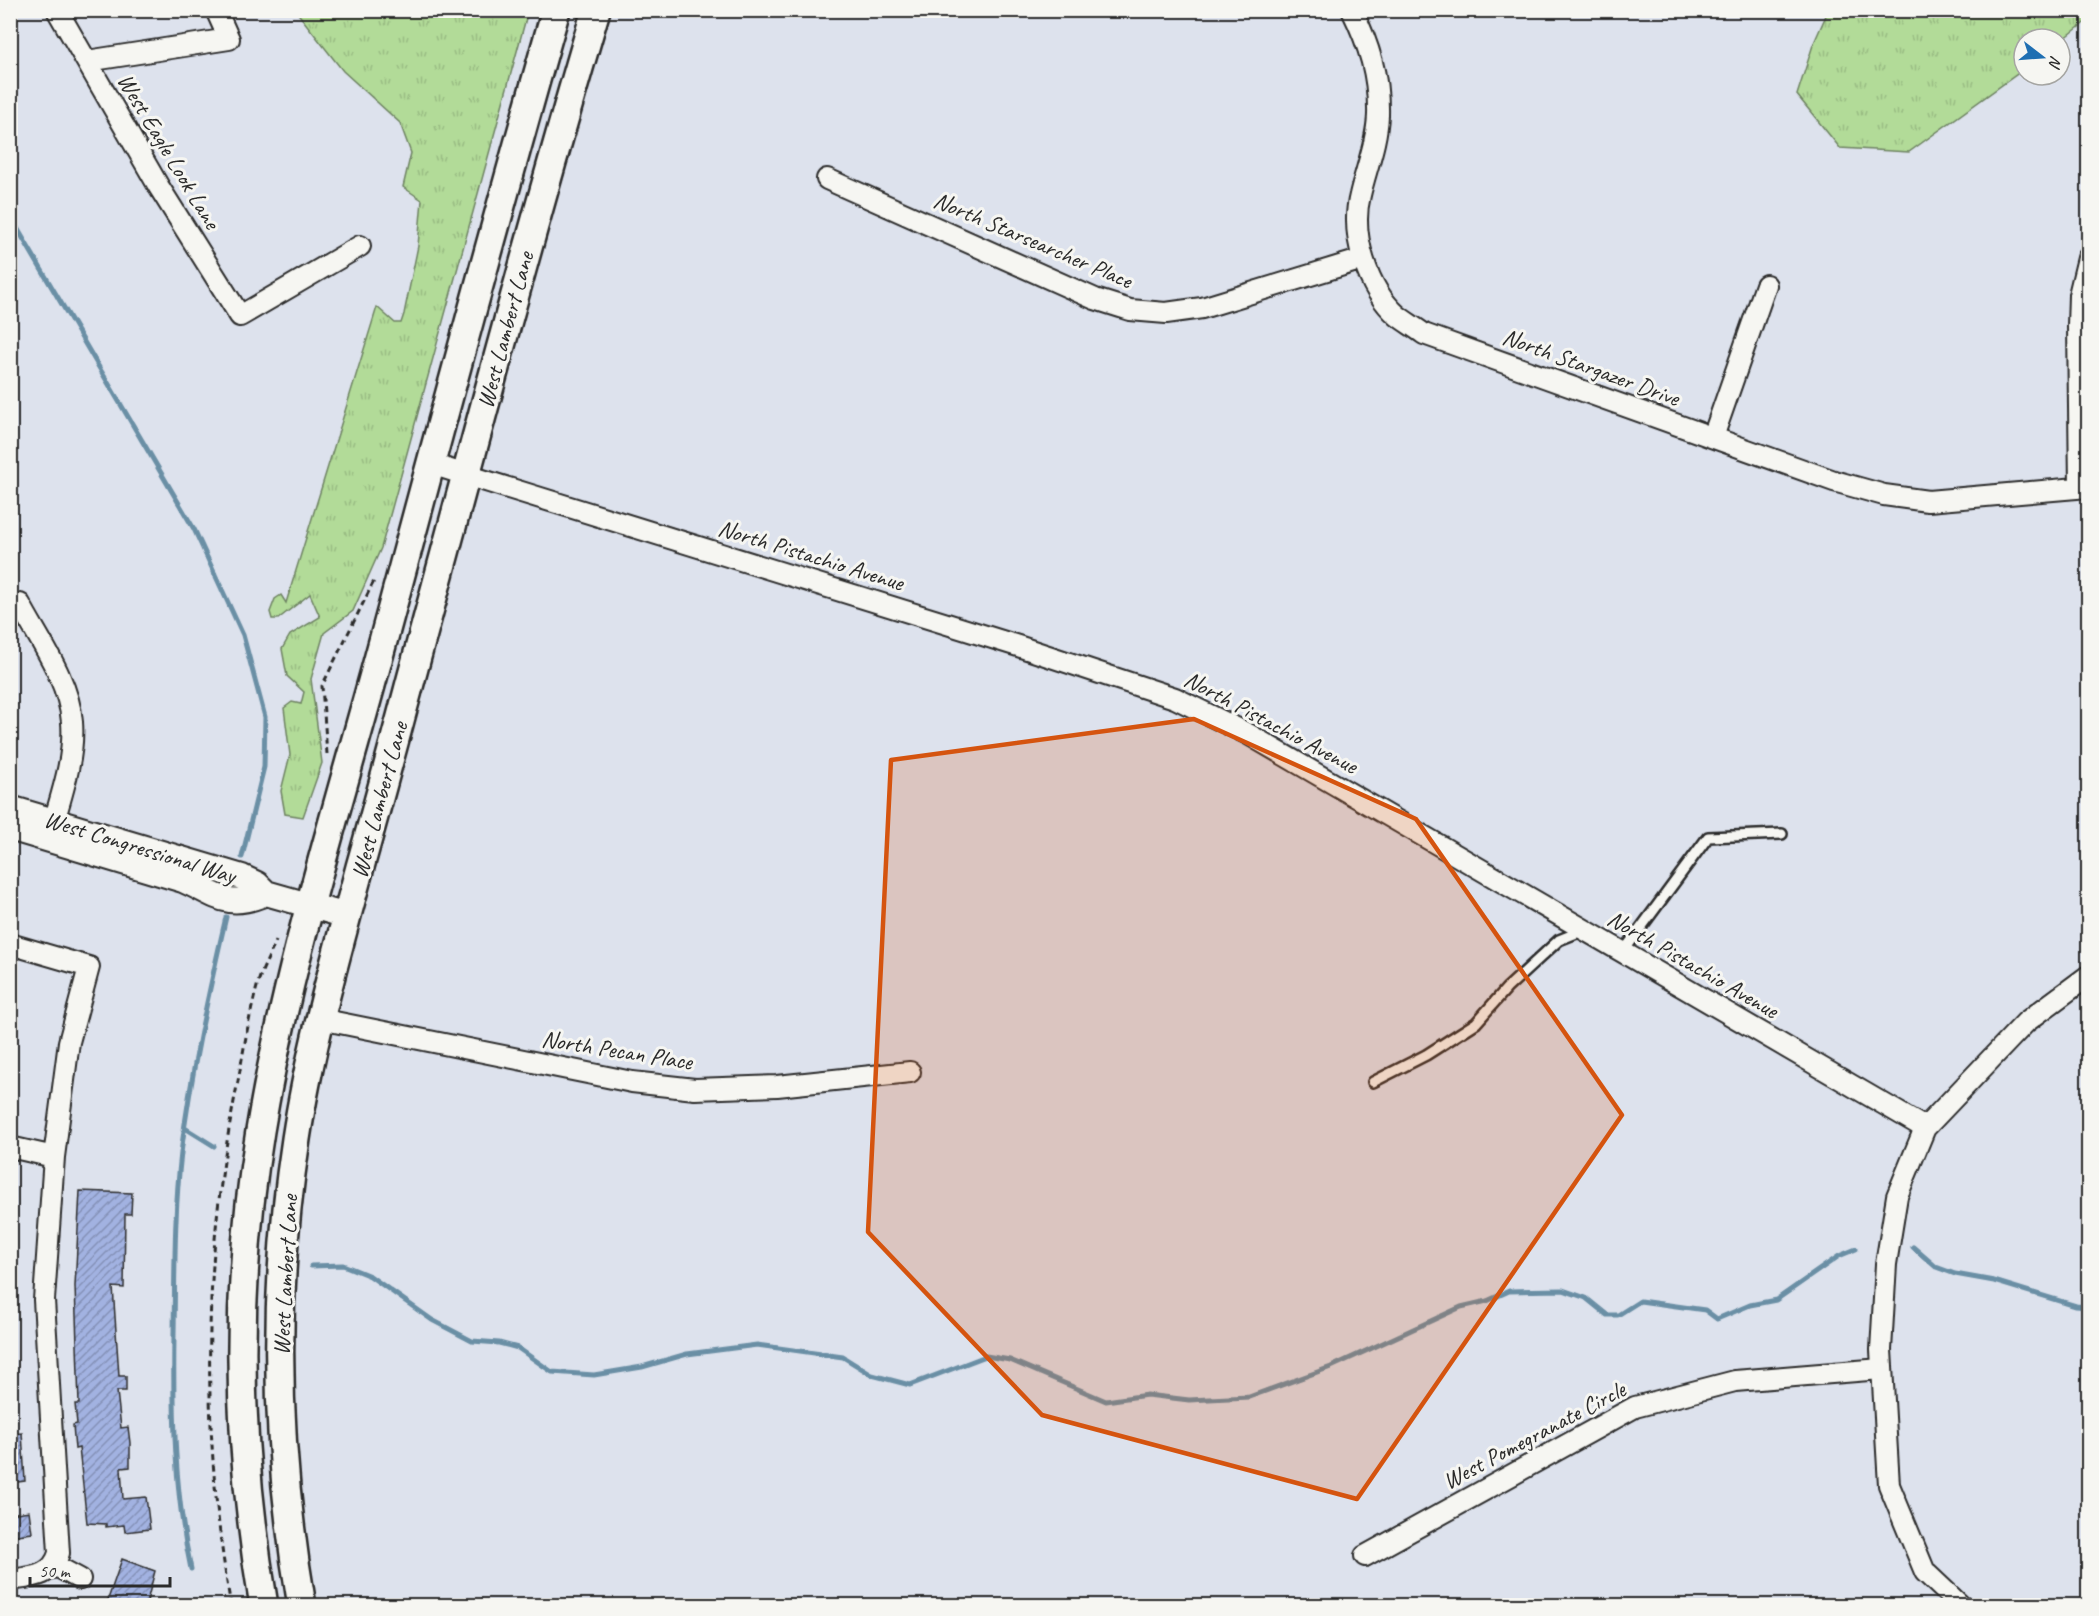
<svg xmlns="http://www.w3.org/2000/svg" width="2099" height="1616" font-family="Caveat,sans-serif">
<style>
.grass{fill:url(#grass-tufts);stroke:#6e8362;stroke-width:1.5}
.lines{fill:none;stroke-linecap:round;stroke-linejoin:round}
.stream{stroke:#6b8fa5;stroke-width:5}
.building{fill:url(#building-hatch);stroke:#2b2b2b;stroke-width:1.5}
.service-casing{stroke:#2b2b2b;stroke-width:14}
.minor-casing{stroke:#2b2b2b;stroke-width:24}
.tertiary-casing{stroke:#2b2b2b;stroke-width:28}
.secondary-casing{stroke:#2b2b2b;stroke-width:32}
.path{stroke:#2b2b2b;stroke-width:3;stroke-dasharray:6 4.5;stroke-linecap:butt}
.service{stroke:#f6f6f2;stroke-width:9}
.minor{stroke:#f6f6f2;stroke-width:20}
.tertiary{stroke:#f6f6f2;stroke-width:24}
.secondary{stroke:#f6f6f2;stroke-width:27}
.marked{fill:#d5540f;fill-opacity:0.2;stroke:#d5540f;stroke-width:4.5;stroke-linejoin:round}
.labels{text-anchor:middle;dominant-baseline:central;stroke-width:6;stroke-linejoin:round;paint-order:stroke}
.street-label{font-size:24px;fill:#2b2b2b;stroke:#f6f6f2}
</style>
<defs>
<pattern id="grass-tufts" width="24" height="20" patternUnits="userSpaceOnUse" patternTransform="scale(1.5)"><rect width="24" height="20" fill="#b2db98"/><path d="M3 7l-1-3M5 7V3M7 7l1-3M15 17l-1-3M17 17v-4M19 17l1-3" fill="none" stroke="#99bc83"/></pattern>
<pattern id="building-hatch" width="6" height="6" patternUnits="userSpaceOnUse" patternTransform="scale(1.5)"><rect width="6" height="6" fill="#a2b2e1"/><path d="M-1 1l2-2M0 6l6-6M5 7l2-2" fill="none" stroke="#8491b7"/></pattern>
</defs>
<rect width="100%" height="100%" fill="#dde2ed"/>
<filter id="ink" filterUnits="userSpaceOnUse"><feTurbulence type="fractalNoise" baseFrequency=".0167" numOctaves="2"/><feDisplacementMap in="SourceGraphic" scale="12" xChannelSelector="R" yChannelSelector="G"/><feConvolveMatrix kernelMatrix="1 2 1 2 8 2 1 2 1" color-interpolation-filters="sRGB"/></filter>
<g filter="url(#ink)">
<path class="grass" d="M296 11H528L381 548 353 611 324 633 311 679 322 763 303 817 285 814 281 791 290 755 284 708 292 702 301 704 304 692 287 676 282 649 290 635 320 617 310 594 278 619H272L270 612 275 599 281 595 286 603 377 307 395 323H401L404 314 418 246 422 200 403 187 411 153 400 123 343 71Z
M1828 11 2088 10V20L2060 42V39H2024V69L1909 152 1840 148 1797 95 1813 45Z"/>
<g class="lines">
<path class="stream" d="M10 216 194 529 243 635 265 717 264 767 242 857
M185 1128 214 1146
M1913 1247 1936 1267 1955 1274 1994 1281 2076 1306 2088 1307
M311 1266 343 1265 370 1276 432 1320 472 1341 499 1343 518 1348 552 1372 594 1375 642 1367 687 1354 757 1345 843 1357 872 1375 910 1385 986 1356 1010 1360 1106 1401 1147 1395 1189 1400 1249 1397 1331 1367 1461 1307 1487 1301 1509 1291 1563 1290 1586 1298 1607 1315H1618L1640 1301 1705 1310 1717 1319 1750 1305 1776 1300 1839 1256 1856 1249
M191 1569C174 1491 173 1413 174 1334 175 1273 174 1213 181 1153 191 1073 208 995 226 917"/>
</g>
<path class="building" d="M80 1191 132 1193 131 1214H125L124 1288 113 1287 119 1376H126V1391H117L121 1428 128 1427 130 1443V1467L121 1468 123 1499 146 1497 150 1529 125 1532 124 1525 106 1527V1524L87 1523 79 1448 75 1449 73 1425 77 1424 75 1404H79L75 1286Z
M22 1433 25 1481 10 1483V1434Z
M29 1511 32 1533 10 1536V1514Z
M122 1559 155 1571 146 1605H106Z"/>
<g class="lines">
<defs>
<path id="service" d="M1623 952 1708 837 1782 834
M1373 1082 1426 1055 1476 1023 1507 988 1559 940 1584 930"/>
<path id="minor" d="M57 10 159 187 240 316 360 246
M1352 10C1369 45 1379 76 1378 115 1377 142 1366 169 1360 195 1350 234 1367 289 1398 316 1406 322 1416 328 1424 334L1834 481 1884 495 1928 501 2088 487
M87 61 229 39 216 10
M827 179 1095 299 1130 310 1166 313 1202 308 1363 259
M1713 437 1766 285
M431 464 1018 646 1175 698 1248 734 1925 1128
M2080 487 2078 326 2079 295 2088 258
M10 609 20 604C39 640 69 680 72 722 75 759 60 799 50 835
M10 944 89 967 69 1042 54 1157 44 1300 59 1553C52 1577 32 1577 10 1580
M320 1019 632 1082 695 1089 777 1086 910 1072
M10 1147 54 1157
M1365 1556 1635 1407 1735 1381 1881 1369
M54 1565 80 1579
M1961 1606 1925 1572 1889 1485 1881 1350 1886 1264 1897 1196 1925 1128 2026 1022 2088 976"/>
<path id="tertiary" d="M10 808 242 877 257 884 266 893 347 916
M10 828 183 880C217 895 227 910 266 893"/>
<path id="secondary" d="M264 1606C237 1449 234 1288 260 1131 287 966 339 805 382 645 439 433 495 221 556 10
M302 1606C275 1451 272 1294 296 1139 310 1047 336 957 360 867 380 796 399 724 418 653 476 438 533 223 596 10"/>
</defs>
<use href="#service" class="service-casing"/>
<use href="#minor" class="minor-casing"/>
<use href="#tertiary" class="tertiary-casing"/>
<use href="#secondary" class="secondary-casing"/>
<path class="path" d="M327 754 322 686 374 581
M231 1606C200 1433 203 1252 238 1081 244 1049 249 1015 258 983 262 969 270 955 276 941"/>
<use href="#service" class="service"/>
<use href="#minor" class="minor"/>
<use href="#tertiary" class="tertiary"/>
<use href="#secondary" class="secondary"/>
</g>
</g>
<path class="marked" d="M1194 719 1416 819 1622 1115 1357 1499 1042 1415 868 1232 891 760Z"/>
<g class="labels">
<g class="street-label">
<text transform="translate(169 151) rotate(59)">West Eagle Look Lane</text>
<text transform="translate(1033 240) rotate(23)">North Starsearcher Place</text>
<text transform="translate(505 330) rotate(-75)">West Lambert Lane</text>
<text transform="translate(1591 367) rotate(20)">North Stargazer Drive</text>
<text transform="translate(811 555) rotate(17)">North Pistachio Avenue</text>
<text transform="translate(1271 722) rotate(28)">North Pistachio Avenue</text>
<text transform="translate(379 800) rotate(-75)">West Lambert Lane</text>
<text transform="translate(140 847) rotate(17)">West Congressional Way</text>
<text transform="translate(1693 964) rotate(30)">North Pistachio Avenue</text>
<text transform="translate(617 1050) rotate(9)">North Pecan Place</text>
<text transform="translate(285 1275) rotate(-87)">West Lambert Lane</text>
<text transform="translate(1534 1435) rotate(-28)">West Pomegranate Circle</text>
</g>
</g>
<rect width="2099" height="1616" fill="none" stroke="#f6f6f2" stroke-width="36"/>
<rect x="18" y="18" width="2063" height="1580" fill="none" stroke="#2b2b2b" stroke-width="2" filter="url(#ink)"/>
<g transform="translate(2042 57) rotate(107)"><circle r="28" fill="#f6f6f2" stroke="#a5a5a2" stroke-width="1.5"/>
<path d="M0-4.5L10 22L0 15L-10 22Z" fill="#1f6fb2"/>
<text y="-9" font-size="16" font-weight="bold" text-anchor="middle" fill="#2b2b2b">N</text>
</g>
<path d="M30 1577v9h140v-9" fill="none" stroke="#2b2b2b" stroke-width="3"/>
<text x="39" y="1577" font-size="18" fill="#2b2b2b" stroke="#f6f6f2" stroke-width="4.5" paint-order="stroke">50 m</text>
</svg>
